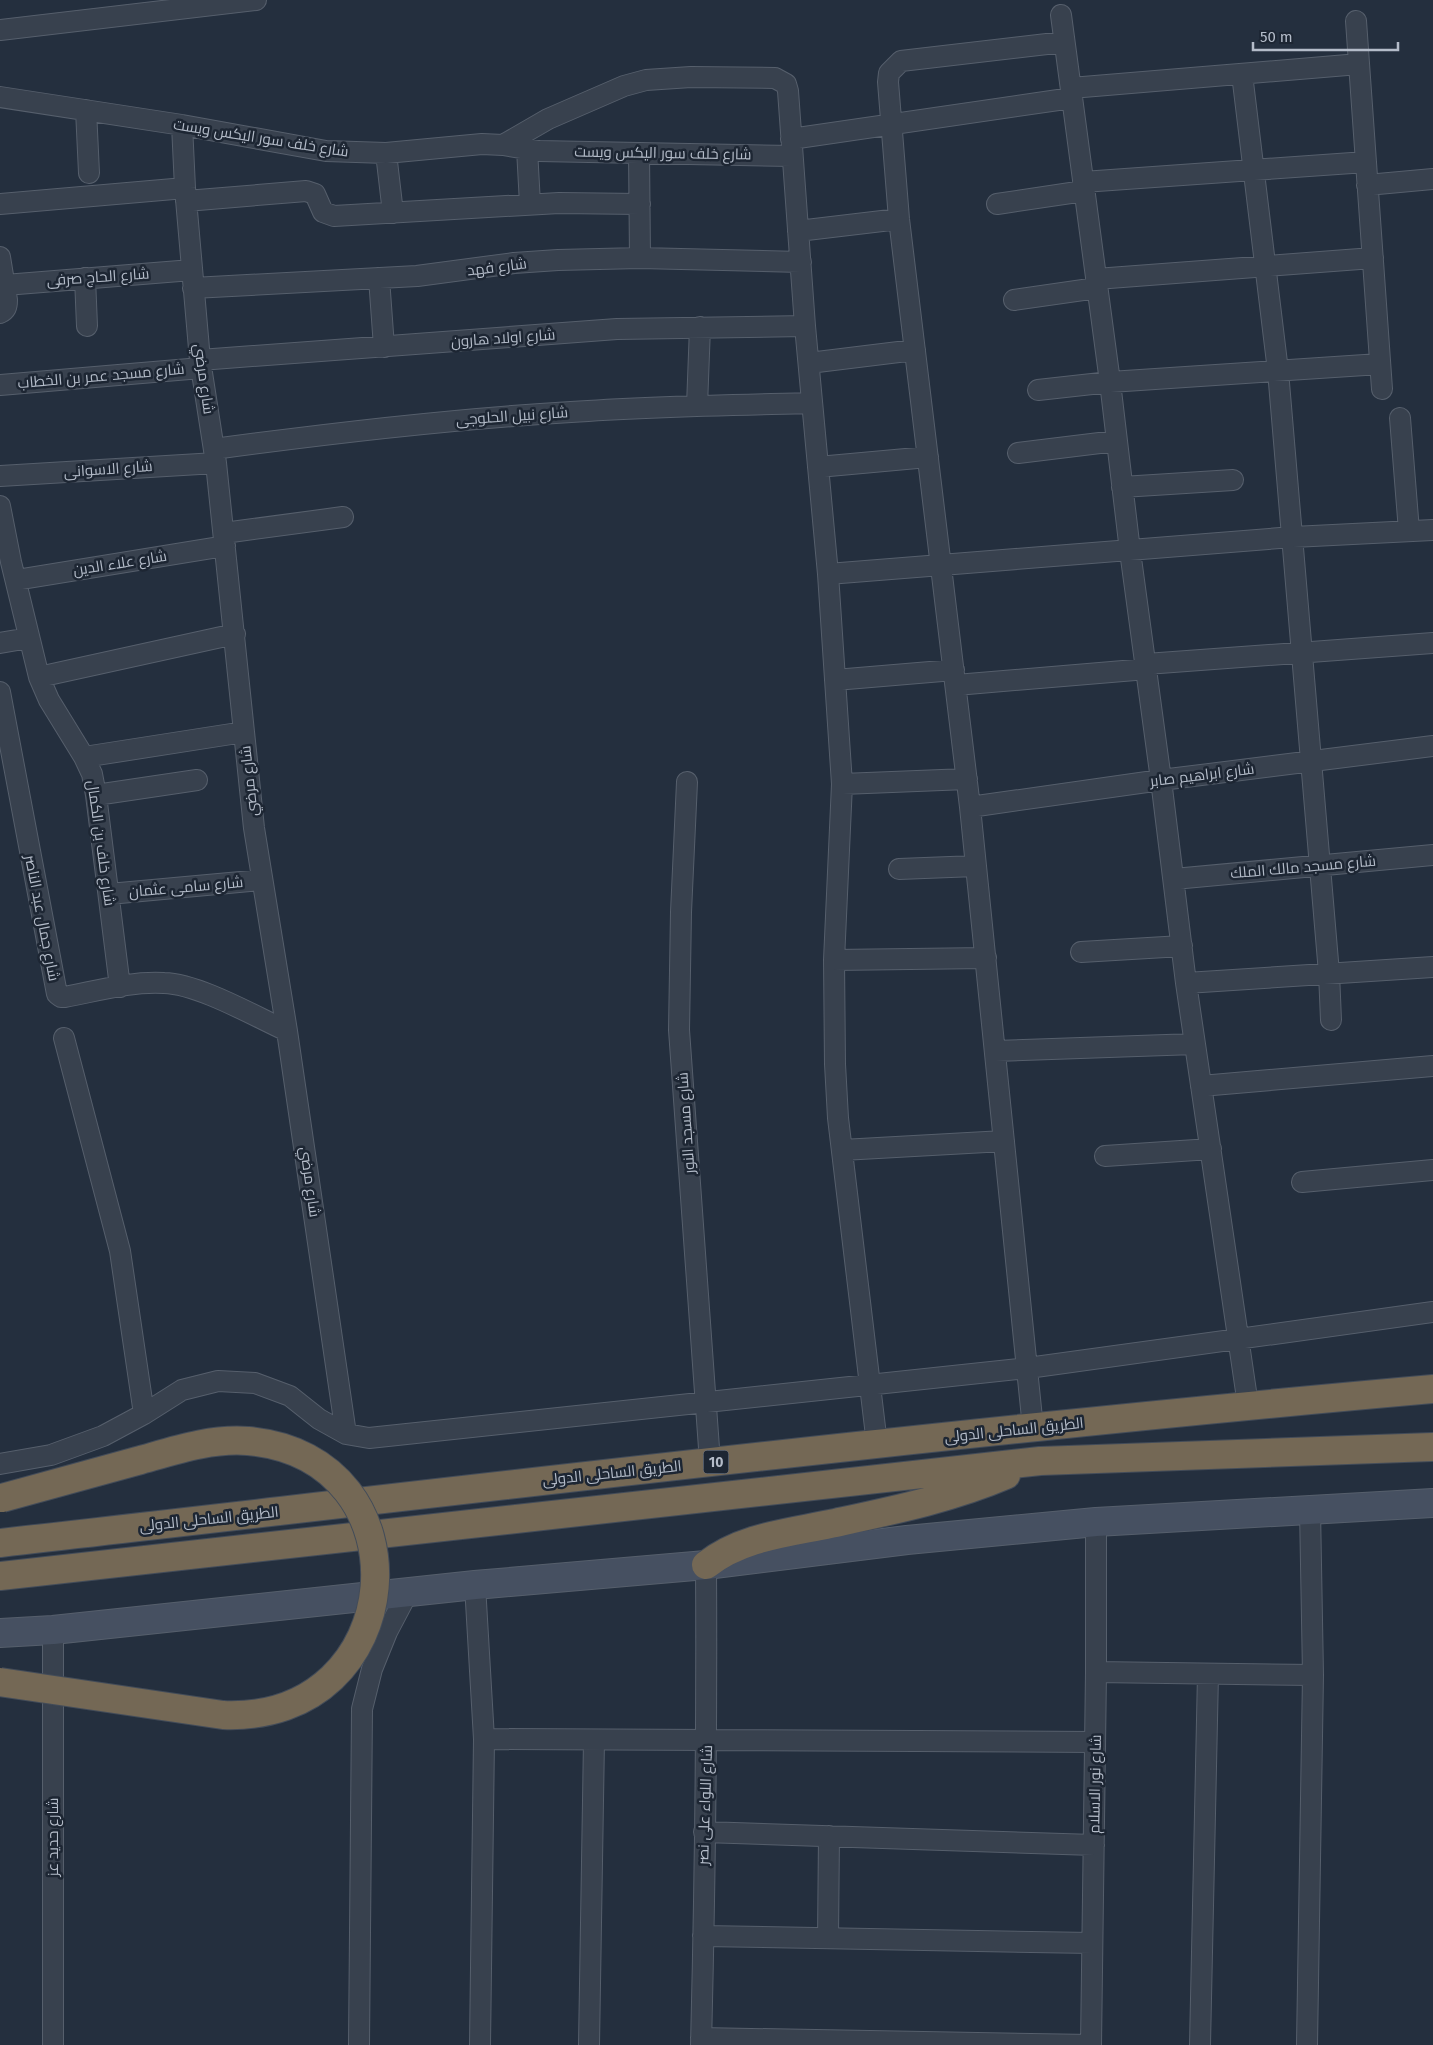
<svg xmlns="http://www.w3.org/2000/svg" width="1433" height="2045" font-family="'Fira Sans',Cairo,sans-serif">
<style>
.lines{fill:none;stroke-linecap:round;stroke-linejoin:round}
.street-casing{stroke:#565f6c;stroke-width:22}
.secondary-casing{stroke:#565f6c;stroke-width:30}
.highway-casing{stroke:#434c59;stroke-width:30}
.street{stroke:#38414e;stroke-width:20}
.secondary{stroke:#465061;stroke-width:28}
.highway{stroke:#746855;stroke-width:28}
.highway-bridge-casing{stroke:#434c59;stroke-width:30;stroke-linecap:butt}
.highway-bridge{stroke:#746855;stroke-width:28}
.labels{text-anchor:middle;dominant-baseline:central;stroke-width:5;stroke-linejoin:round;paint-order:stroke}
.shield{fill:#1d2633;stroke:#878f9c;stroke-width:1}
.shield-label{font-size:14px;font-weight:bold;fill:#b4bcc9}
.street-label{font-size:15px;fill:#b4bcc9;stroke:#1d2633}
</style>
<rect width="100%" height="100%" fill="#242f3e"/>
<g class="lines">
<defs>
<path id="street" d="M1061 15 1110 382 1130 551 1161 780 1186 983 1248 1405
M1356 21 1382 389
M0 30 256 0
M1242 74 1278 371 1329 973 1331 1020
M1071 88 1359 64
M0 97 182 125 326 151 386 153 482 144 503 145 539 151 792 156
M86 110 89 173
M182 125 185 188 200 360 216 463 254 828 287 1031 346 1434
M791 139 1072 98
M503 145 548 119 624 86 646 80 691 77 775 78 786 84 788 91 805 326 828 574 842 784 834 960 835 1064 838 1118 877 1444
M527 149 530 204
M386 153 393 213
M639 153 640 258
M1083 182 1366 162
M1367 185 1433 179
M186 201 306 191 315 194 323 212 334 216 559 203 640 204
M0 204 185 188
M997 204 1084 191
M798 231 899 219
M0 257 7 300C7 307 6 310 0 313
M85 278 87 326
M379 278 384 347
M1096 279 1373 258
M5 285 192 270
M193 288 417 276 514 263 558 260 640 258 801 262
M1014 300 1097 288
M200 360 617 329 805 326
M809 363 915 350
M0 385 201 368
M1038 390 1110 382 1380 364
M697 406 700 327
M1400 418 1409 531
M214 449C332 433 451 419 571 412 651 406 732 405 812 403
M1018 453 1116 441
M818 467 928 457
M0 476 216 463
M1122 487 1233 480
M0 506 11 562 39 677 49 700 84 757 92 774 96 795 120 987
M224 533 343 517
M828 574 1293 537 1433 530
M16 580 225 546
M0 643 29 638
M1146 664 1433 643
M39 677 235 634
M835 680 954 670
M956 685 1147 669
M0 692 57 994 61 997H65C97 991 131 981 164 983 199 984 254 1016 287 1031
M84 757 244 732
M687 782 681 912 679 1030 710 1462
M842 784 967 779
M96 795 197 780
M970 807 1161 780 1433 746
M899 869 976 866
M1174 879 1433 855
M109 894 262 880
M1081 952 1182 946
M834 960 986 958
M1186 983 1433 967
M64 1038 120 1251 144 1414
M995 1051 1195 1044
M1201 1086 1433 1066
M842 1150 1004 1141
M1105 1156 1211 1149
M1302 1182 1433 1170
M1033 1428 970 807 899 219 888 82 889 73 901 61 1064 42
M0 1464 51 1455 103 1436 144 1414 182 1390 218 1381 255 1383 290 1396 319 1419 346 1434 369 1438 1028 1368 1433 1312
M475 1585 484 1739 480 2045
M1096 1672 1313 1675
M484 1739 1095 1742
M704 1832 1094 1845
M703 1936 1092 1943
M828 1938 829 1836
M701 2038 1091 2045
M53 2045V1630
M359 2045 362 1709 372 1669 387 1632 408 1592
M589 2045 594 1740
M701 2045C705 1885 707 1725 706 1565
M1091 2045 1096 1672V1522
M1200 2045 1208 1674
M1307 2045 1313 1675 1310 1509"/>
<path id="secondary" d="M0 1633 53 1630 475 1585 706 1565 907 1540 1096 1522 1433 1503"/>
<path id="highway" d="M0 1543C477 1489 954 1431 1433 1389
M706 1565C741 1537 787 1533 830 1524 890 1511 950 1499 1006 1475
M0 1576 1040 1461 1433 1447"/>
</defs>
<use href="#street" class="street-casing"/>
<use href="#secondary" class="secondary-casing"/>
<use href="#highway" class="highway-casing"/>
<use href="#street" class="street"/>
<use href="#secondary" class="secondary"/>
<use href="#highway" class="highway"/>
<defs>
<path id="highway-bridge" d="M0 1682 223 1715C411 1723 431 1457 248 1441 210 1438 173 1451 137 1461 92 1473 47 1486 2 1498"/>
</defs>
<use href="#highway-bridge" class="highway-bridge-casing"/>
<use href="#highway-bridge" class="highway-bridge"/>
</g>
<g class="labels">
<rect class="shield" x="703.5" y="1450.5" width="25" height="23" rx="4"/>
<g class="shield-label">
<text x="716" y="1462">10</text>
</g>
<g class="street-label">
<text transform="translate(261 138) rotate(9)">شارع خلف سور اليكس ويست</text>
<text transform="translate(663 153) rotate(1)">شارع خلف سور اليكس ويست</text>
<text transform="translate(497 267) rotate(-7)">شارع فهد</text>
<text transform="translate(98 277) rotate(-4)">شارع الحاج صرفى</text>
<text transform="translate(503 338) rotate(-4)">شارع اولاد هارون</text>
<text transform="translate(101 376) rotate(-5)">شارع مسجد عمر بن الخطاب</text>
<text transform="translate(204 379) rotate(82)">شارع مرضي</text>
<text transform="translate(512 416) rotate(-4)">شارع نبيل الحلوجى</text>
<text transform="translate(108 469) rotate(-4)">شارع الاسوانى</text>
<text transform="translate(120 563) rotate(-9)">شارع علاء الدين</text>
<text transform="translate(1202 775) rotate(-7)">شارع ابراهيم صابر</text>
<text transform="translate(249 781) rotate(-96)">شارع مرضي</text>
<text transform="translate(101 843) rotate(82)">شارع خلف بن الكمال</text>
<text transform="translate(1303 867) rotate(-5)">شارع مسجد مالك الملك</text>
<text transform="translate(186 887) rotate(-5)">شارع سامى عثمان</text>
<text transform="translate(42 918) rotate(79)">شارع جمال عبد الناصر</text>
<text transform="translate(686 1123) rotate(-94)">شارع مسجد النور</text>
<text transform="translate(310 1182) rotate(82)">شارع مرضي</text>
<text transform="translate(1014 1430) rotate(-6)">الطريق الساحلى الدولى</text>
<text transform="translate(612 1473) rotate(-6)">الطريق الساحلى الدولى</text>
<text transform="translate(209 1519) rotate(-6)">الطريق الساحلى الدولى</text>
<text transform="translate(1095 1784) rotate(-89)">شارع نور الاسلام</text>
<text transform="translate(705 1805) rotate(-88)">شارع اللواء على نصر</text>
<text transform="translate(53 1837) rotate(-90)">شارع حديد عز</text>
</g>
</g>
<path d="M1253 42v8h145v-8" fill="none" stroke="#b4bcc9" stroke-width="2.5"/>
<text x="1260" y="42" font-size="15" fill="#b4bcc9" stroke="#1d2633" stroke-width="4" paint-order="stroke">50 m</text>
</svg>
